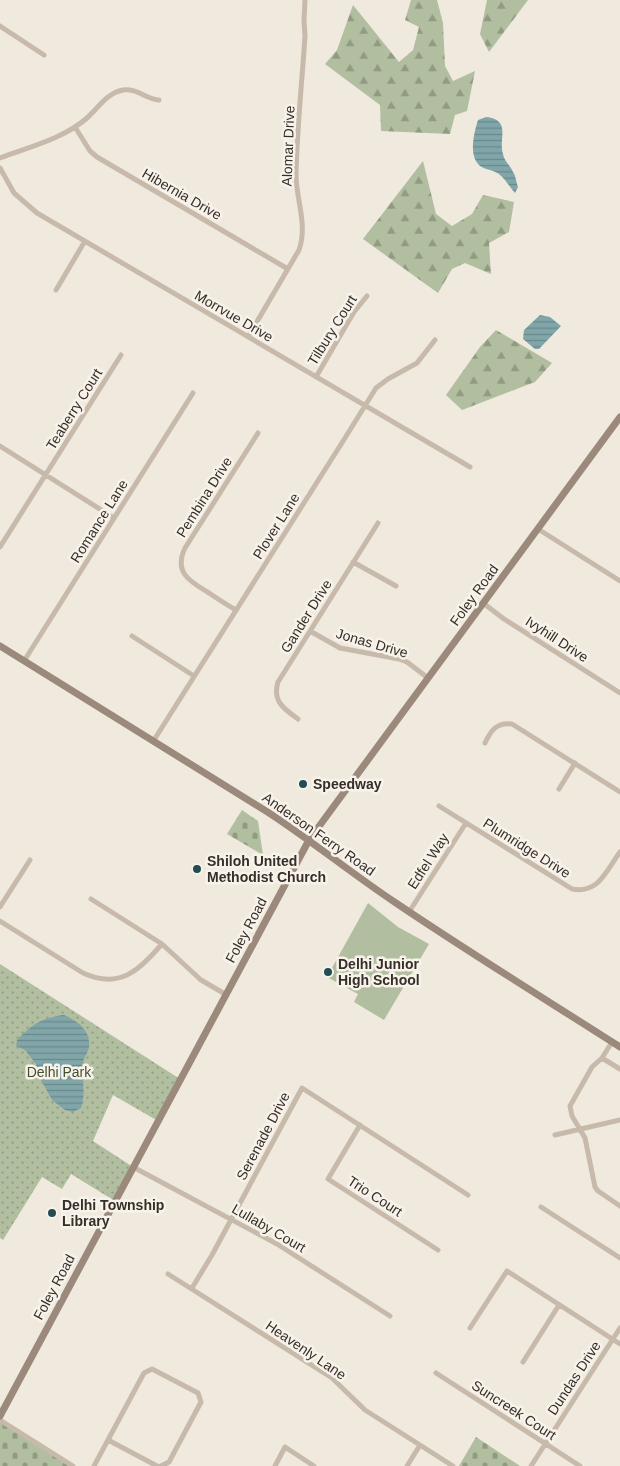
<svg xmlns="http://www.w3.org/2000/svg" width="620" height="1466" font-family="Arial,sans-serif">
<style>
.grass{fill:url(#grass-dots)}
.forest{fill:url(#forest-firs)}
.cemetery{fill:url(#cemetery-stones)}
.pitch{fill:#b1be9f}
.water{fill:url(#water-rules)}
.lines{fill:none;stroke-linecap:round;stroke-linejoin:round}
.street{stroke:#c7baab;stroke-width:5}
.secondary{stroke:#9b8a7c;stroke-width:7}
.poi-dot{fill:#234c53;stroke:#f8f3ea;stroke-width:2}
.labels{text-anchor:middle;dominant-baseline:central;stroke-width:5;stroke-linejoin:round;paint-order:stroke}
.street-label{font-size:14px;fill:#362e29;stroke:#f8f3ea}
.poi-label{font-size:14px;font-weight:bold;fill:#362e29;stroke:#f8f3ea;text-anchor:start}
.park-label{font-size:14px;fill:#435130;stroke:#f8f3ea}
</style>
<defs>
<pattern id="grass-dots" width="8" height="8" patternUnits="userSpaceOnUse" patternTransform="scale(1.25)"><rect width="8" height="8" fill="#b1be9f"/><path d="M2 2h.1M6 6h.1" fill="none" stroke="#919b82" stroke-width="1.8" stroke-linecap="round"/></pattern>
<pattern id="forest-firs" width="22" height="20" patternUnits="userSpaceOnUse" patternTransform="scale(1.25)"><rect width="22" height="20" fill="#b1be9f"/><path d="M5 1l3.5 6h-7zM16 11l3.5 6h-7z" fill="#919b82"/></pattern>
<pattern id="cemetery-stones" width="16" height="16" patternUnits="userSpaceOnUse" patternTransform="scale(1.25)"><rect width="16" height="16" fill="#b1be9f"/><path d="M2 7V4a2 2 0 0 1 4 0v3zM10 15v-3a2 2 0 0 1 4 0v3z" fill="#919b82"/></pattern>
<pattern id="water-rules" width="6" height="5" patternUnits="userSpaceOnUse" patternTransform="scale(1.25)"><rect width="6" height="5" fill="#80a6aa"/><path d="M0 2.5h6" fill="none" stroke="#6a888a"/></pattern>
</defs>
<rect width="100%" height="100%" fill="#f0e9de"/>
<path class="grass" d="M0 964 180 1079 158 1121 113 1095 93 1141 133 1167 115 1201 71 1174 62 1189 42 1177 3 1240 0 1238Z"/>
<path class="forest" d="M411 0H437L443 23 445 66 453 81 475 71 467 111 455 115 450 134 381 131 380 105 325 64 337 50 353 5 399 62 413 50 419 27 405 20Z
M487 0H528L489 52 480 34Z
M423 161 436 214 452 226 472 214 483 195 514 202 509 232 489 243 491 274 465 263 452 269 438 293 363 239Z
M496 330 552 363 535 382 462 410 446 395 480 347Z"/>
<path class="cemetery" d="M242 810 258 821 263 855 227 834Z
M0 1420 73 1466H0Z
M476 1437 520 1466H459Z"/>
<path class="pitch" d="M368 903 398 927 429 944 384 1020 354 1002 358 994 327 977Z"/>
<path class="water" d="M486 117C512 120 498 138 503 154 504 161 511 166 513 172 516 176 516 182 518 187L515 193C510 187 505 179 499 174 494 170 486 170 480 166 468 156 474 133 478 120Z
M540 315 550 317 561 326 539 349H535L523 339 524 330Z
M64 1015C77 1021 91 1030 89 1047 88 1053 83 1059 82 1065 82 1080 86 1093 81 1108L73 1112 65 1110 52 1100 40 1078 36 1064 25 1050 16 1046 17 1040C32 1024 42 1018 64 1015Z"/>
<g class="lines">
<path class="street" d="M0 26 44 55
M75 127 90 151 97 157 288 269
M0 158C29 147 63 139 87 118 98 108 107 93 123 90 137 88 146 99 159 100
M0 168 14 193 37 213 470 467
M56 290 85 241
M248 337 299 250C308 224 296 200 296 174 297 128 302 82 305 36L304 20 305 0
M316 377 354 312 367 296
M0 446 114 518
M538 529 620 581
M0 547 121 355
M353 562 396 586
M483 603 504 619 620 693
M236 610C227 605 218 599 209 593 191 582 173 573 185 548L258 433
M310 631 340 648 399 659 407 662 428 678
M132 636 194 676
M24 661 193 393
M298 719C284 709 272 701 278 682L378 523
M154 740 345 438 376 388 388 379 417 363 435 340
M485 743C491 730 497 722 512 724L620 792
M559 789 575 763
M439 806 572 889C599 894 606 871 620 852
M91 899 162 944 201 980 225 994
M0 907 30 860
M409 912 466 823
M0 921 83 973C120 990 139 970 162 944
M612 1042 602 1058 592 1067 570 1106 572 1116 585 1138 595 1187 598 1191 620 1206
M602 1058 620 1069
M360 1125 328 1179 438 1250
M555 1135 620 1120
M133 1167 277 1244 390 1316
M541 1207 620 1258
M168 1274 332 1378 365 1410 453 1466
M192 1288 212 1255 302 1088 468 1195
M470 1328 507 1271 620 1344
M523 1362 559 1305
M436 1373 580 1466
M0 1420 73 1466
M108 1440 157 1466
M94 1466 144 1373 152 1369 198 1393 201 1402 169 1462 161 1466
M275 1466 285 1447 314 1466
M407 1466 420 1445
M531 1466 620 1328"/>
<path class="secondary" d="M0 646 266 811C311 840 352 874 396 903 470 953 545 999 620 1047
M0 1416 309 840 620 417"/>
</g>
<g class="poi-dot">
<circle cx="303" cy="784" r="5"/>
<circle cx="197" cy="869" r="5"/>
<circle cx="328" cy="972" r="5"/>
<circle cx="52" cy="1213" r="5"/>
</g>
<g class="labels">
<g class="street-label">
<text transform="translate(288 146) rotate(-88)">Alomar Drive</text>
<text transform="translate(182 194) rotate(30)">Hibernia Drive</text>
<text transform="translate(234 316) rotate(30)">Morrvue Drive</text>
<text transform="translate(332 330) rotate(-58)">Tilbury Court</text>
<text transform="translate(74 409) rotate(-58)">Teaberry Court</text>
<text transform="translate(204 497) rotate(-58)">Pembina Drive</text>
<text transform="translate(99 521) rotate(-58)">Romance Lane</text>
<text transform="translate(276 526) rotate(-58)">Plover Lane</text>
<text transform="translate(474 595) rotate(-54)">Foley Road</text>
<text transform="translate(306 616) rotate(-58)">Gander Drive</text>
<text transform="translate(557 639) rotate(33)">Ivyhill Drive</text>
<text transform="translate(372 643) rotate(16)">Jonas Drive</text>
<text transform="translate(319 834) rotate(35)">Anderson Ferry Road</text>
<text transform="translate(527 848) rotate(32)">Plumridge Drive</text>
<text transform="translate(428 861) rotate(-57)">Edfel Way</text>
<text transform="translate(246 930) rotate(-62)">Foley Road</text>
<text transform="translate(263 1136) rotate(-62)">Serenade Drive</text>
<text transform="translate(375 1196) rotate(33)">Trio Court</text>
<text transform="translate(269 1228) rotate(30)">Lullaby Court</text>
<text transform="translate(54 1287) rotate(-62)">Foley Road</text>
<text transform="translate(306 1350) rotate(34)">Heavenly Lane</text>
<text transform="translate(574 1378) rotate(-57)">Dundas Drive</text>
<text transform="translate(514 1410) rotate(33)">Suncreek Court</text>
</g>
<g class="poi-label">
<text x="313" y="784">Speedway</text>
<text x="207" y="861">Shiloh United<tspan x="207" dy="16">Methodist Church</tspan></text>
<text x="338" y="964">Delhi Junior<tspan x="338" dy="16">High School</tspan></text>
<text x="62" y="1205">Delhi Township<tspan x="62" dy="16">Library</tspan></text>
</g>
<g class="park-label">
<text x="59" y="1072">Delhi Park</text>
</g>
</g>
</svg>
